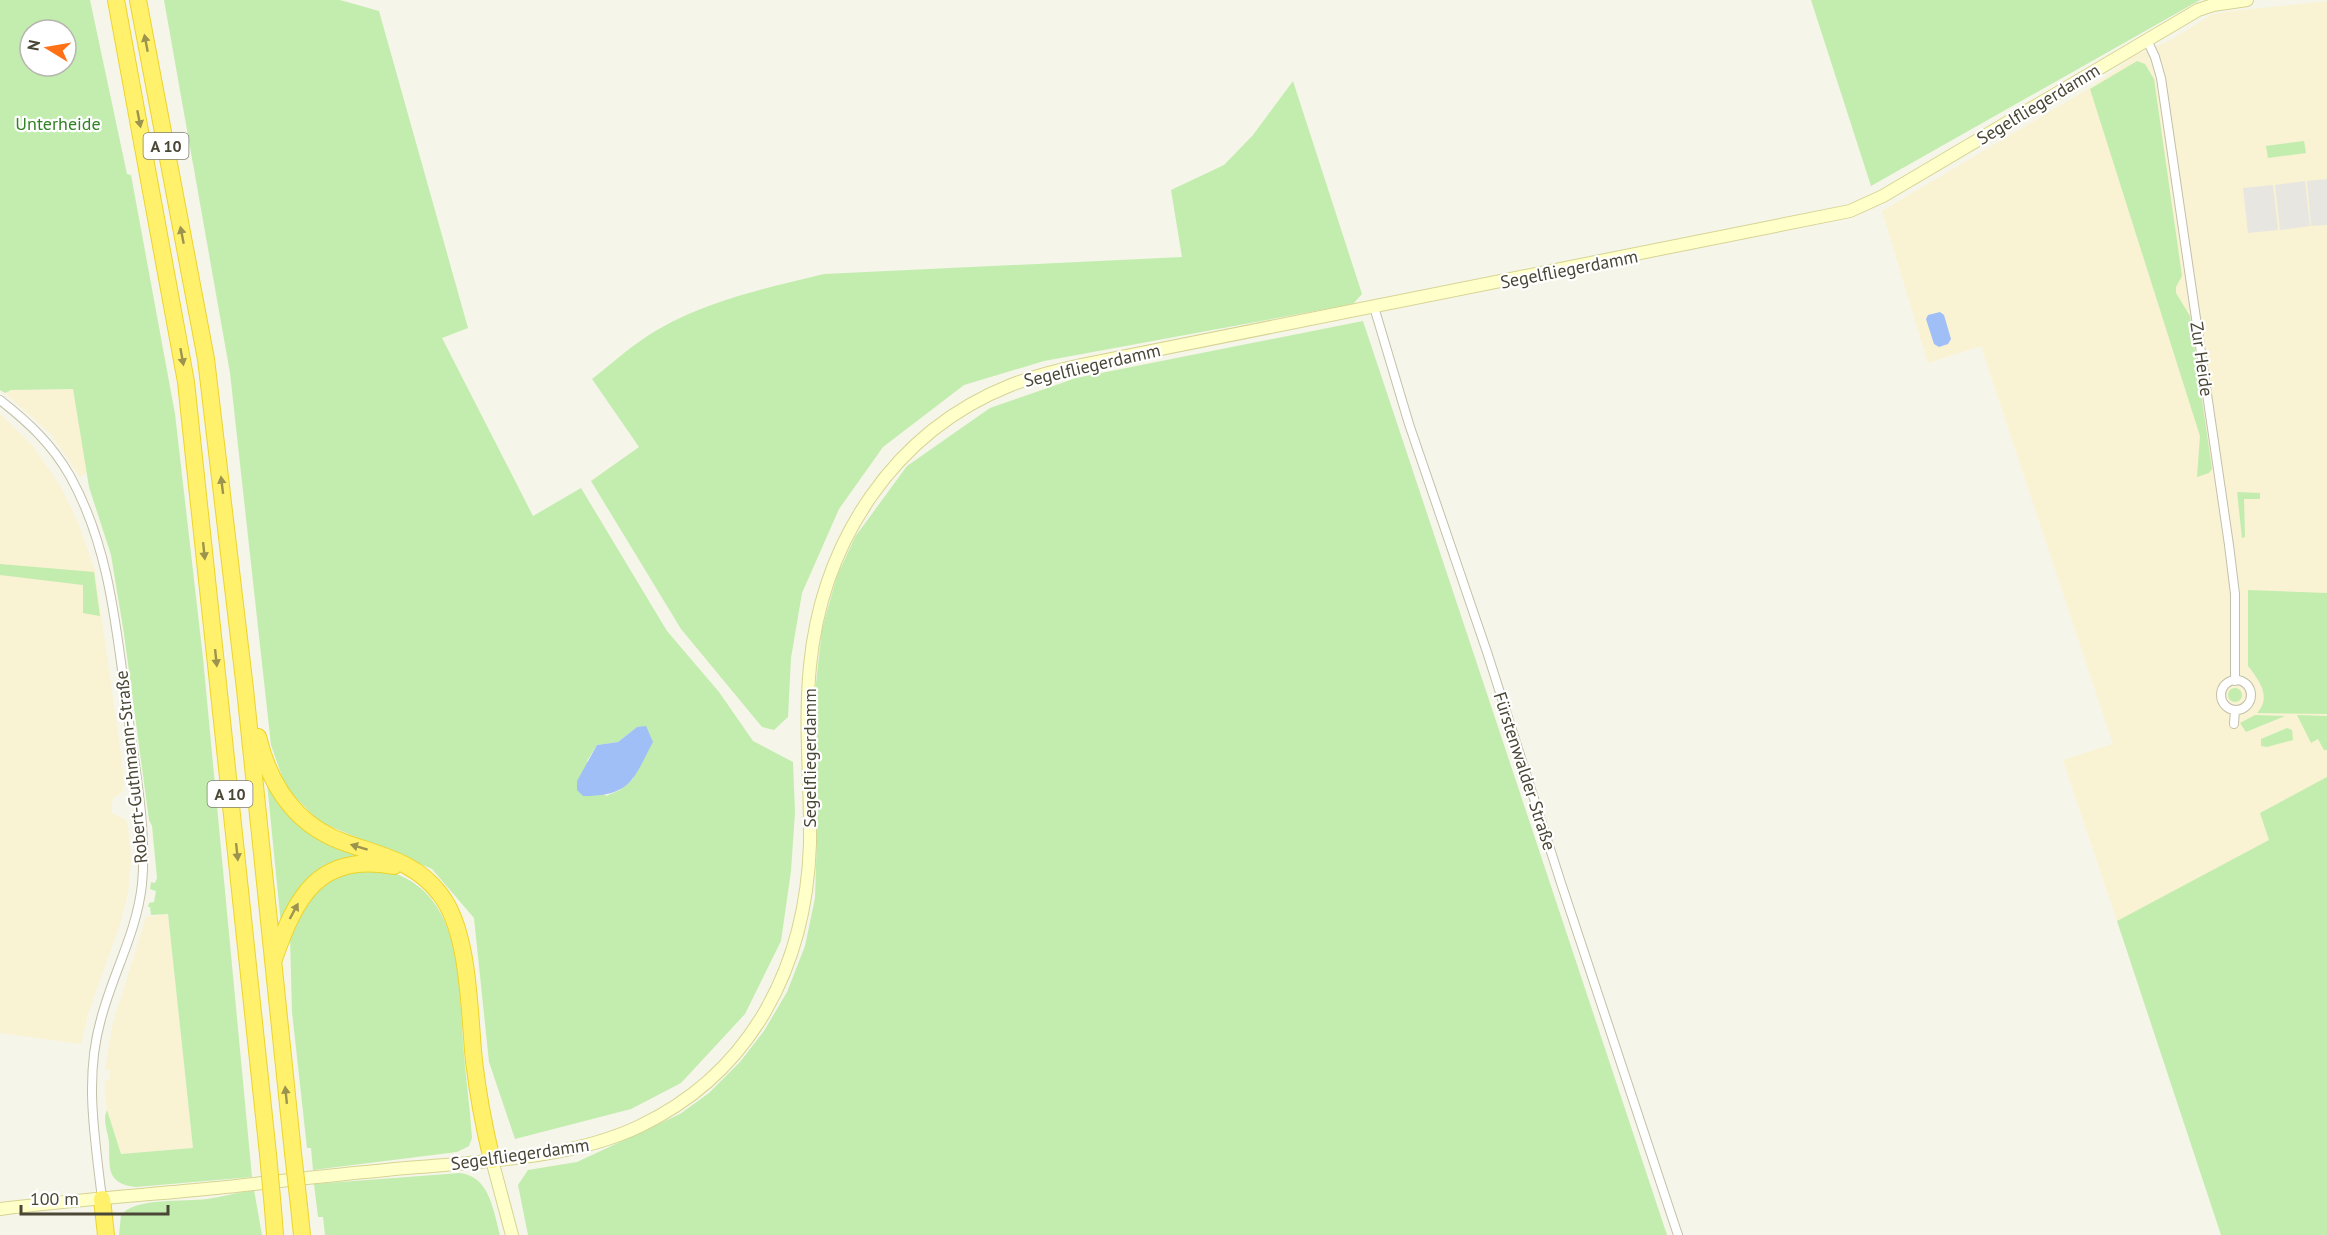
<svg xmlns="http://www.w3.org/2000/svg" width="2327" height="1235" font-family="'PT Sans',sans-serif">
<style>
.commercial{fill:#f9f2d3}
.green{fill:#c2edae;fill-rule:evenodd}
.parking{fill:#e7e6e1}
.water{fill:#a1bff7}
.lines{fill:none;stroke-linecap:round;stroke-linejoin:round}
.street-casing{stroke:#c2c0aa;stroke-width:10}
.secondary-casing{stroke:#d6d493;stroke-width:14}
.highway-casing{stroke:#ecd32d;stroke-width:18}
.street{stroke:#fff;stroke-width:8}
.secondary{stroke:#ffffca;stroke-width:12}
.highway{stroke:#fff16b;stroke-width:16}
.highway-bridge-casing{stroke:#ecd32d;stroke-width:18;stroke-linecap:butt}
.highway-bridge{stroke:#fff16b;stroke-width:16}
.oneway{fill:#9c944e}
.labels{text-anchor:middle;dominant-baseline:central;stroke-width:4.5;stroke-linejoin:round;paint-order:stroke}
.shield{fill:#fff;stroke:#817e72;stroke-width:1.5}
.shield-label{font-size:16px;font-weight:bold;fill:#4b4736}
.street-label{font-size:18px;fill:#4b4736;stroke:#fff}
.park-label{font-size:18px;fill:#318323;stroke:#fff}
</style>
<rect width="100%" height="100%" fill="#f6f5e9"/>
<path class="commercial" d="M2327 1V810L2117 921 2063 760 2113 744 1981 346 1928 363 1882 211 2090 88 2134 56 2169 41 2211 15 2225 12Z
M73 389 87 473 80 477 51 434 5 393 11 390Z
M0 414 32 445 61 487 78 522 95 571 121 755 124 782 123 790 120 794 113 798 111 813 125 819 128 826 131 860 128 894 120 924 88 1014 81 1044 0 1033Z
M168 914 193 1148 121 1154 107 1110 105 1091V1081L110 1079V1070L105 1069 113 1023 146 917Z"/>
<path class="green" d="M0 0H90L127 174 131 175 175 414 203 658 252 1177 136 1187C105 1184 110 1166 109 1142 108 1132 102 1120 107 1110L121 1154 193 1148 168 914 151 915 150 907H148L149 903 154 902 156 891 150 889 151 882 155 883 157 878 152 826 149 820 124 634 111 555 89 487 73 389 11 390 5 393 0 390ZM30 30H66V66H30Z
M164 0H340L379 11 468 328 442 338 533 516 581 488 667 631 719 692 753 741 793 762 795 812 791 871 781 941 745 1014 681 1083 631 1109 515 1139 489 1062 474 918 432 869 320 822 286 788 271 745 230 373ZM637 727 633 779 620 790 606 796 587 761 597 745 618 742Z
M1811 0H2200L1871 186Z
M2137 61 2145 64 2154 79 2182 276 2176 287V293L2190 316 2212 469 2209 473 2197 477 2200 436 2090 89Z
M1293 81 1362 294 1353 304 1044 361 964 385 883 447 839 509 802 593 791 658 788 717 774 730 762 727 681 629 591 481 639 447 592 379C609 366 625 351 643 339 696 303 762 289 824 274L1182 257 1171 190 1224 165 1253 135Z
M2304 141 2306 153 2268 158 2266 146Z
M1363 321 1667 1235H528L518 1185 528 1170 577 1162 680 1114 709 1093 740 1062 764 1031 787 992 805 946 815 898 818 805 816 684 822 629 837 576 855 537 907 466 990 408 1076 378Z
M2237 492 2260 493V499H2244L2245 537 2242 538Z
M0 564 94 572 100 616 83 613V585L0 575Z
M2248 590 2327 593V714L2257 713C2272 697 2259 680 2248 666Z
M2228 695a7 7 0 1 1 14 0a7 7 0 1 1-14 0Z
M2255 715 2285 716 2246 732 2240 723Z
M2297 715 2327 716V750H2324L2318 739 2311 743Z
M2287 728 2292 730 2293 740 2267 747 2261 746V739Z
M2327 777V1235H2221L2117 921 2269 840 2260 813Z
M267 783 272 791 378 857 340 864 281 925Z
M364 870C374 871 386 871 396 874 462 898 459 984 463 1042 465 1074 470 1106 472 1138L469 1146 457 1152 313 1170 311 1148H307L292 1012 290 938 302 908 327 882 343 875Z
M460 1173C490 1177 493 1210 500 1235H325L323 1217H318L314 1184Z
M254 1190 262 1235H119L121 1215C136 1197 185 1202 207 1199 223 1197 238 1192 254 1190Z"/>
<path class="parking" d="M2327 179V225L2311 226 2307 181Z
M2305 181 2310 226 2280 230 2275 185Z
M2273 185 2278 230 2248 233 2243 188Z"/>
<path class="water" d="M1940 312 1944 315 1951 339 1948 344 1939 347 1934 344 1926 319 1928 315Z
M646 726 653 742C633 780 631 796 583 796L577 790V781L597 745 618 742 637 727Z"/>
<g class="lines">
<defs>
<path id="street" d="M2147 40 2155 57 2161 78 2229 545 2235 594V681
M1374 307 1409 424 1487 652 1561 883 1678 1235
M0 400C28 422 52 444 70 476 112 551 117 639 129 722 136 773 147 833 142 884 137 932 113 973 101 1019 84 1078 95 1138 102 1199
M2221 695a15 15 0 1 1 30 0a15 15 0 1 1-30 0Z
M2234 724 2235 710"/>
<path id="secondary" d="M492 1160 512 1235
M0 1209C72 1200 145 1195 217 1188 274 1182 330 1175 386 1170 466 1162 568 1161 640 1126 753 1072 806 965 810 844 811 785 804 725 810 666 822 542 893 432 1011 385 1034 376 1058 370 1081 365L1850 211 1883 196 2198 10 2213 5 2247 0"/>
<path id="highway" d="M116 0 186 382 268 1154
M138 0 206 359 245 689 293 1153
M258 737C270 786 296 826 346 843 382 856 416 862 440 894 470 932 469 1014 474 1061 478 1095 484 1127 492 1160
M274 959C296 897 318 852 394 866
M102 1199 106 1235
M299 1206 302 1235
M273 1209 275 1235"/>
</defs>
<use href="#street" class="street-casing"/>
<use href="#secondary" class="secondary-casing"/>
<use href="#highway" class="highway-casing"/>
<use href="#street" class="street"/>
<use href="#secondary" class="secondary"/>
<use href="#highway" class="highway"/>
<defs>
<path id="highway-bridge" d="M293 1153 299 1206
M268 1154 273 1209"/>
</defs>
<use href="#highway-bridge" class="highway-bridge-casing"/>
<use href="#highway-bridge" class="highway-bridge"/>
</g>
<defs><path id="oneway-solid" d="M-6-.8H1V-3.2L6.5 0L1 3.2V.8H-6Z" transform="scale(1.5)"/></defs>
<g class="oneway">
<use href="#oneway-solid" transform="translate(146 43) rotate(-101)"/>
<use href="#oneway-solid" transform="translate(139 119) rotate(79)"/>
<use href="#oneway-solid" transform="translate(182 235) rotate(-101)"/>
<use href="#oneway-solid" transform="translate(182 357) rotate(80)"/>
<use href="#oneway-solid" transform="translate(222 485) rotate(-97)"/>
<use href="#oneway-solid" transform="translate(204 551) rotate(84)"/>
<use href="#oneway-solid" transform="translate(216 658) rotate(84)"/>
<use href="#oneway-solid" transform="translate(359 847) rotate(-163)"/>
<use href="#oneway-solid" transform="translate(237 852) rotate(84)"/>
<use href="#oneway-solid" transform="translate(294 911) rotate(-62)"/>
<use href="#oneway-solid" transform="translate(286 1095) rotate(-96)"/>
</g>
<g class="labels">
<g class="shield">
<rect x="143.5" y="133" width="45" height="26" rx="4.5"/>
<rect x="207.5" y="781" width="45" height="26" rx="4.5"/>
</g>
<g class="shield-label">
<text x="166" y="146">A 10</text>
<text x="230" y="794">A 10</text>
</g>
<g class="street-label">
<text transform="translate(2038 104) rotate(-31)">Segelfliegerdamm</text>
<text transform="translate(1569 269) rotate(-11)">Segelfliegerdamm</text>
<text transform="translate(2202 359) rotate(82)">Zur Heide</text>
<text transform="translate(1092 365) rotate(-13)">Segelfliegerdamm</text>
<text transform="translate(809 758) rotate(-90)">Segelfliegerdamm</text>
<text transform="translate(131 767) rotate(-96)">Robert-Guthmann-Straße</text>
<text transform="translate(1525 771) rotate(72)">Fürstenwalder Straße</text>
<text transform="translate(520 1154) rotate(-8)">Segelfliegerdamm</text>
</g>
<g class="park-label">
<text x="58" y="123">Unterheide</text>
</g>
</g>
<g transform="translate(48 48) rotate(281)"><circle r="28" fill="#ffffff" stroke="#b7b5af" stroke-width="1.5"/>
<path d="M0-4.5L10 22L0 15L-10 22Z" fill="#ff7117"/>
<text y="-9" font-size="16" font-weight="bold" text-anchor="middle" fill="#4b4736">N</text>
</g>
<path d="M21 1205v9h147v-9" fill="none" stroke="#4b4736" stroke-width="3"/>
<text x="30" y="1205" font-size="18" fill="#4b4736" stroke="#ffffff" stroke-width="4.5" paint-order="stroke">100 m</text>
</svg>
